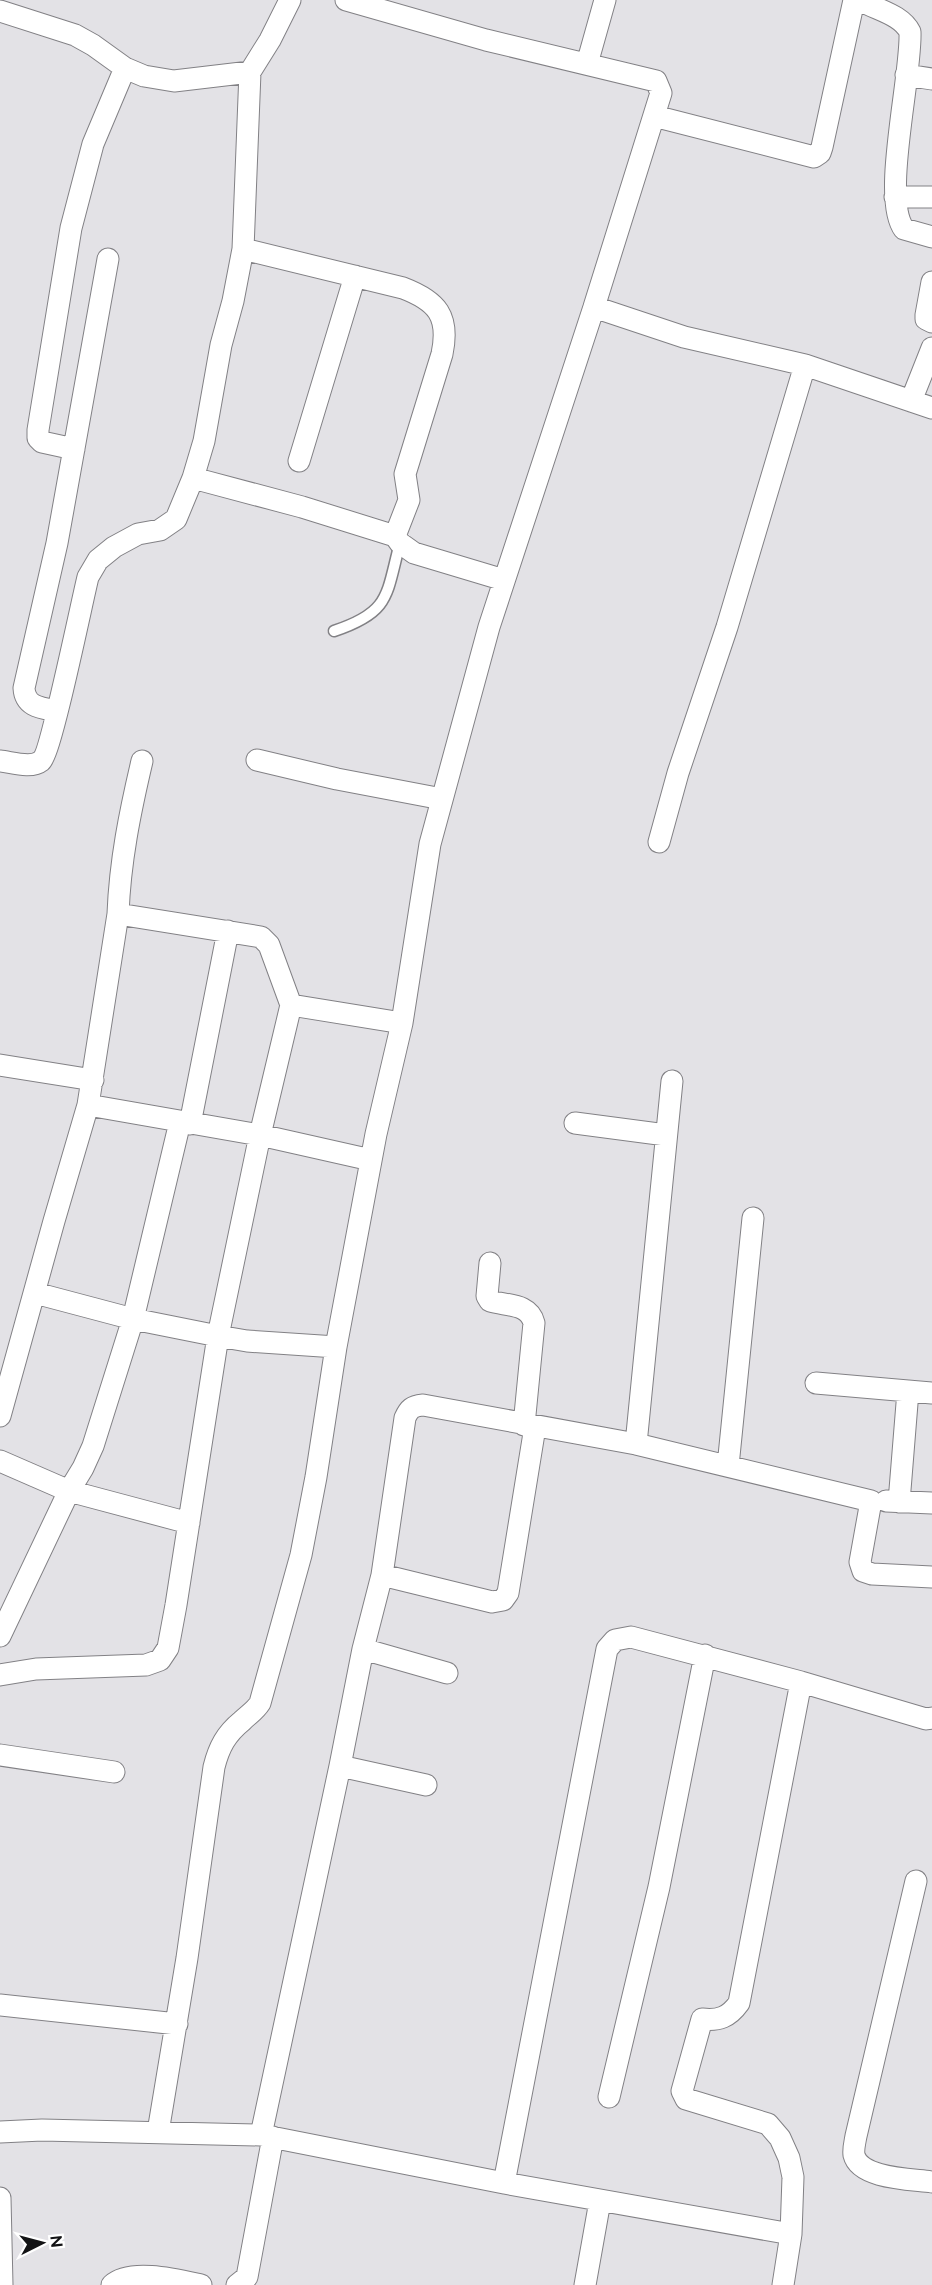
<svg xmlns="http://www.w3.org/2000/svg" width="932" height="2285" font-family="Raleway,sans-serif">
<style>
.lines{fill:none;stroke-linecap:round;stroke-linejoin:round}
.service-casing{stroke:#828185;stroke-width:13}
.minor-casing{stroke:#828185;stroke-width:23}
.service{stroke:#fff;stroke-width:10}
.minor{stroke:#fff;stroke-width:21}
</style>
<rect width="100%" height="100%" fill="#e3e2e6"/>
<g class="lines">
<defs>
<path id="service" d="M334 631C391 612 386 595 400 543"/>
<path id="minor" d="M346 0 486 40 656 81 661 93 594 307 684 337 805 365 932 408
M860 0C876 10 901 14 910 32 912 75 881 199 904 229L932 237
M0 11 75 35 93 45 125 68 144 76 174 81 250 72
M587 64 605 0
M906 75 932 79
M654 116 814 157 820 153 822 147 854 0
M895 197H932
M243 249 403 288C437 301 450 316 442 354L405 474 409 500 395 536
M932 282 926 315V319L932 322
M911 401 932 348
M74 449 42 442 38 438V430L71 228 93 144 125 68
M299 461 355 276
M193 478 302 507 395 536 400 543 414 553 504 580
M57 711C41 708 25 707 24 688L57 543 108 259
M257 760 337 779 442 799
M0 761C11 762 31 769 41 761 51 753 82 601 88 577L98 560 114 547 138 534 160 530 176 519 193 478 204 441 221 345 233 301 243 249 250 72 270 40 290 0
M659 842 678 773 727 627 805 365
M118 914C120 861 130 812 142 761
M0 1065 93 1080
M575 1123 666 1135
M190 1124 228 931
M371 1160 260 1135 88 1105 118 914 261 937 269 945 291 1005 402 1023
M490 1263 487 1296 490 1301C507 1306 529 1303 534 1323L524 1425
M35 1293 133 1319 218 1336 260 1135 291 1005
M816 1383 932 1393
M0 1416 54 1221 88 1105
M636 1444 672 1081
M0 1461 69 1491 189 1523
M728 1466 753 1218
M886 1501 932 1503
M899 1502 908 1391
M382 1575 492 1602 503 1600 508 1593 535 1427
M0 1636 69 1491 83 1468 93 1446 133 1319 180 1122
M363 1649 447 1673
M0 1675 36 1669 146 1665 160 1660 168 1648 176 1605 218 1336 247 1341 336 1347 376 1134 402 1023 430 844 489 627 594 307
M0 1755 114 1772
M340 1766 426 1785
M916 1881 856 2136C855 2142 853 2149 854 2155 860 2179 912 2179 932 2182
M0 2005 177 2024
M609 2097 659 1887 705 1655
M0 2132 42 2130 261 2135 504 2183 607 1649 615 1640 631 1637 801 1682 926 1719 932 1718
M158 2132 187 1958 214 1767C219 1747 226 1734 242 1721 249 1714 255 1711 260 1703L301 1555 316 1477 336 1347
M261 2135 340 1766 363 1649 382 1575 405 1418C409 1409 412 1406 423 1405L636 1444 871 1501 860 1562 863 1571 872 1574 932 1577
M504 2183 791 2234
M0 2198 2 2285
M112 2285C130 2268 178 2280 201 2285
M237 2285 247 2277 273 2137
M585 2285 600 2201
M783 2285 791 2234 793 2177 789 2158 780 2138 768 2124 686 2099 682 2091 702 2019C719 2021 729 2017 739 2003L801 1682"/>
</defs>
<use href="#service" class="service-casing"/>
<use href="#minor" class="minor-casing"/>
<use href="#service" class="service"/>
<use href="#minor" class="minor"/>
</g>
<g transform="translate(42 2243) rotate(84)" stroke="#ffffff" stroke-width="4.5" paint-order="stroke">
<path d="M0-4.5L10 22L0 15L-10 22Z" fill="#131315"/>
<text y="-9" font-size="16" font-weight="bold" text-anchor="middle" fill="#131315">N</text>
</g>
</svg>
